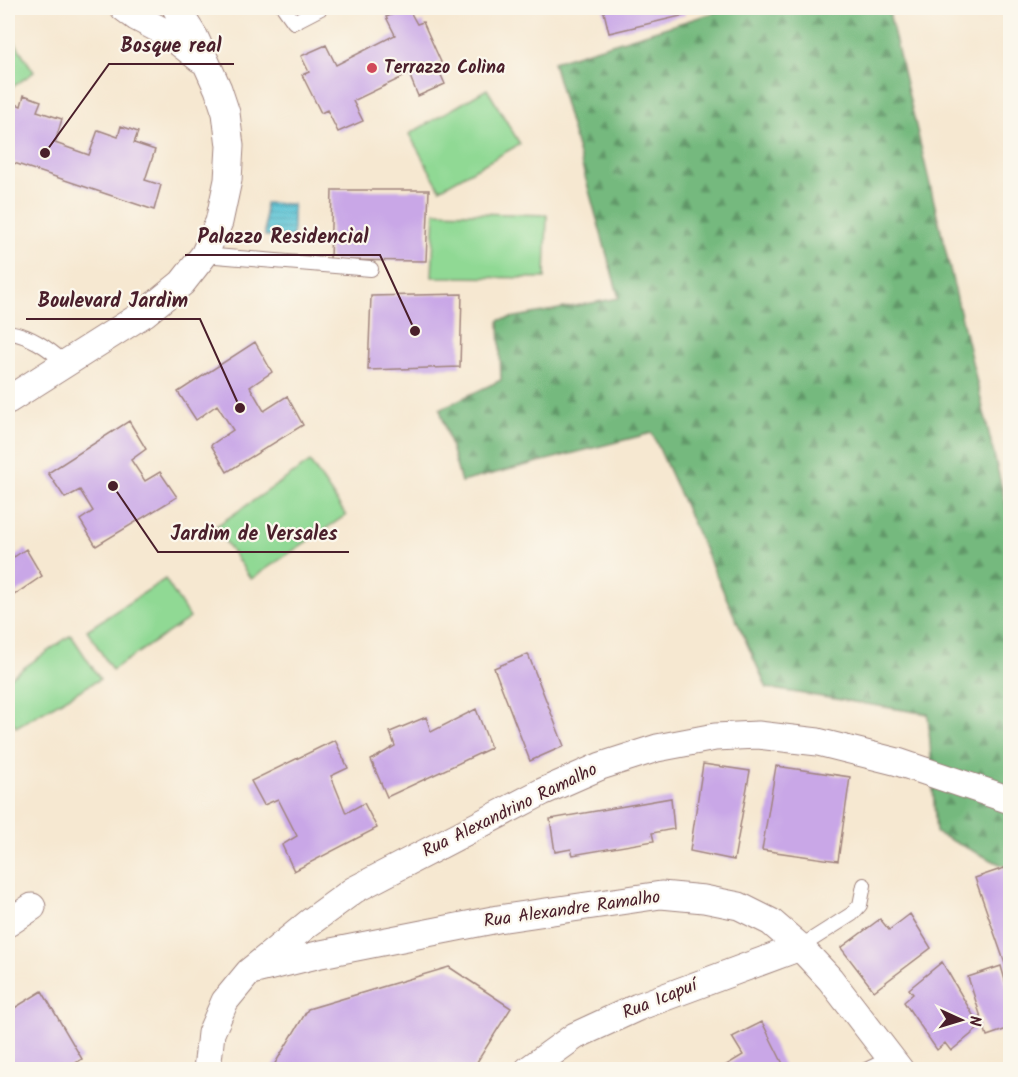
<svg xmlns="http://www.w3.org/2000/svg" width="1018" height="1077" font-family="Kalam,sans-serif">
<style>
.forest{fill:url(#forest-firs);stroke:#5f6c54;stroke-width:1.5}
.garden{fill:#90d994;stroke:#6d7c60;stroke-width:1.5}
.water{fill:url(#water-rules);stroke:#527280;stroke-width:1.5}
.building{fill:#c9a7e7}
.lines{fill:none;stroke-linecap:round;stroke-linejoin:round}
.service-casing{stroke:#a0847e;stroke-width:16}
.minor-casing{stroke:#a0847e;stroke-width:29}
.service{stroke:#fff;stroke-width:14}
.minor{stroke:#fff;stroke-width:27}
.poi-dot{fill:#d1495b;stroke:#fbf7ec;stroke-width:2}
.labels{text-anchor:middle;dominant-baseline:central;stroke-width:4.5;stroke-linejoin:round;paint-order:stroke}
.poi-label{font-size:18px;font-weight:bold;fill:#4a1f2b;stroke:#fbf7ec;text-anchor:start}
.street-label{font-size:18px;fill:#4a1f2b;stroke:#fbf7ec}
.leader{fill:none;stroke:#4a1f2b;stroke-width:2}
.callout-dot{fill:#4a1f2b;stroke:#fbf7ec;stroke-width:2}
.callout-label{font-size:20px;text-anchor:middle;font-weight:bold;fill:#4a1f2b;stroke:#fbf7ec;stroke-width:4.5;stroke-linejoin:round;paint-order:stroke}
</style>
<defs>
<pattern id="forest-firs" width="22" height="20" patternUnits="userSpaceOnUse" patternTransform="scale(1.5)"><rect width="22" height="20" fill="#74b97e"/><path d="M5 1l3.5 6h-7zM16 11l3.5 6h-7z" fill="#619667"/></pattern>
<pattern id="water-rules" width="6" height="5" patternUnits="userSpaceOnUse" patternTransform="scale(1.5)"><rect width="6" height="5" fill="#5ac4d6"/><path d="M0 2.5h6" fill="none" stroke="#4c9fae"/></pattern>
</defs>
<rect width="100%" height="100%" fill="#fbf7ec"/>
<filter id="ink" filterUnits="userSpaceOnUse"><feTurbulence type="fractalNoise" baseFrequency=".0167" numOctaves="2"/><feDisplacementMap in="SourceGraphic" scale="12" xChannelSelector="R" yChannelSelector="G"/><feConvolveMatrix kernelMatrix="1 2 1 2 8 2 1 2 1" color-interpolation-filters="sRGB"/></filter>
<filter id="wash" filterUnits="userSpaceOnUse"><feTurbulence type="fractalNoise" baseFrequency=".008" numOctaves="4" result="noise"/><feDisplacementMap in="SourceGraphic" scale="24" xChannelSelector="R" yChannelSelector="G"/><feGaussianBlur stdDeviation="1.35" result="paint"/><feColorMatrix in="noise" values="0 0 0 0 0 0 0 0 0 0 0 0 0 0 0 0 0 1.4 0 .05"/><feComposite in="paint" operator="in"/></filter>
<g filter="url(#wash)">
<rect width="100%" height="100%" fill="#f6e8d1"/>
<path class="forest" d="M729 8H888L1010 522V869L936 833 928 714 767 688 652 433 461 482 440 409 501 380 499 320 619 298 553 62Z"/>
<path class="garden" d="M9 33 34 72 8 90V34Z
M487 89 520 144 440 189 409 134Z
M435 212 547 215 545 278 432 277Z
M310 462 346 515 251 579 215 527Z
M165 579 190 618 112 670 87 630Z
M71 635 100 679 16 727 8 713V679Z"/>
<path class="water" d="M265 203 293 204V237L265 236Z"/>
<g id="blocks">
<path class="building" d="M408 8 417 24 423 22 441 62 436 64 445 84 418 96 409 74 353 101 363 121 338 132 327 110 321 113 302 75 309 72 301 56 326 45 336 65 395 35 386 17Z
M603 8H683L685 15 609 33Z
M24 95 41 101 37 111 62 119 55 143 89 155 98 130 118 137 121 126 138 132 134 143 155 150 145 180 161 185 154 210 8 161V101L21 106Z
M332 190H429L426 261 330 260Z
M462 294 460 367 368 370 371 296Z
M255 342 272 372 250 387 264 411 287 396 303 425 227 472 211 445 233 430 217 405 196 420 178 392Z
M129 421 146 449 131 460 145 481 160 472 177 497 96 546 80 520 93 511 80 490 65 498 48 473Z
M8 547 14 557 26 549 42 576 8 599Z
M528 654 564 746 530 761 494 668Z
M476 709 491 748 387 797 371 760 395 746 390 732 426 717 431 732Z
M335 740 348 768 331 776 346 813 364 803 377 828 294 871 282 845 297 836 278 799 264 805 251 781Z
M703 764 750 771 734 860 690 851Z
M776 766 850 777 838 861 762 850Z
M671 798 674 829 652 833 654 841 573 855 571 849 555 852 550 819Z
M1007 867 1010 878V978L975 878Z
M910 914 931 948 874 991 841 948 880 919 889 930Z
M942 962 980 1027 951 1051 945 1043 937 1050 904 1002 913 994 909 989Z
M1001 966 1010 998V1028L987 1036 968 977Z
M449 967 511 1008 472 1070H271L308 1009Z
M42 991 82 1059 65 1070H8V1012Z
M762 1022 786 1070H718L743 1055 732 1037Z"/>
</g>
</g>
<g filter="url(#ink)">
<use href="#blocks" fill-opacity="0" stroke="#a0847e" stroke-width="1.5"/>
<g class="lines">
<defs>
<path id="service" d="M284 8 294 22 321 8
M204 255 371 269
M8 332C31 336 47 347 65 363
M800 947 852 914 860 905 864 885
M866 1070 891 1058"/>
<path id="minor" d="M124 8 136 17 168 34 200 59
M8 400 145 313 182 283 204 255 219 222 228 180 230 146 226 113 218 89 195 38 176 8
M8 923 32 907
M256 970 321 954 498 919 661 895 704 899 739 906 771 922 800 947 830 979 900 1070
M207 1070 211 1033 225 1001 249 972 309 923 354 890 542 792 601 766 657 748 715 737 758 735 818 742 898 762 1010 800
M528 1070 575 1036 638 1007 800 947"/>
</defs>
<use href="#service" class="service-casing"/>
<use href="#minor" class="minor-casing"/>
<use href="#service" class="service"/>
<use href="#minor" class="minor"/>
</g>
</g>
<circle class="poi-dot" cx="372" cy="68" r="6"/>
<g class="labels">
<g class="poi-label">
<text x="384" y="68">Terrazzo Colina</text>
</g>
<g class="street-label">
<text transform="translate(510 811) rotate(-26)">Rua Alexandrino Ramalho</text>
<text transform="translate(572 910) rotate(-8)">Rua Alexandre Ramalho</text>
<text transform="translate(660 1000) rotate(-22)">Rua Icapuí</text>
</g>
</g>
<path class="leader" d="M45 153L109 64H234M415 331L380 255H185M240 408L200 319H26M113 486L158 552H349"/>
<g class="callout-dot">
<circle cx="45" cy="153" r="6"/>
<circle cx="415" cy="331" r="6"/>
<circle cx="240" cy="408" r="6"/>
<circle cx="113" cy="486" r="6"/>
</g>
<g class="callout-label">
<text x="171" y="52">Bosque real</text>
<text x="283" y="243">Palazzo Residencial</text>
<text x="113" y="307">Boulevard Jardim</text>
<text x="254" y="540">Jardim de Versales</text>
</g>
<rect width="1018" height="1077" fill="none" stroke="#fbf7ec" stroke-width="30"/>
<g transform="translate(961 1020) rotate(94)" stroke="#fbf7ec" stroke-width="4.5" paint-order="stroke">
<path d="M0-4.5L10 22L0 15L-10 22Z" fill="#4a1f2b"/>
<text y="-9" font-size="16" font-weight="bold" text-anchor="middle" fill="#4a1f2b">N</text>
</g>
</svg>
